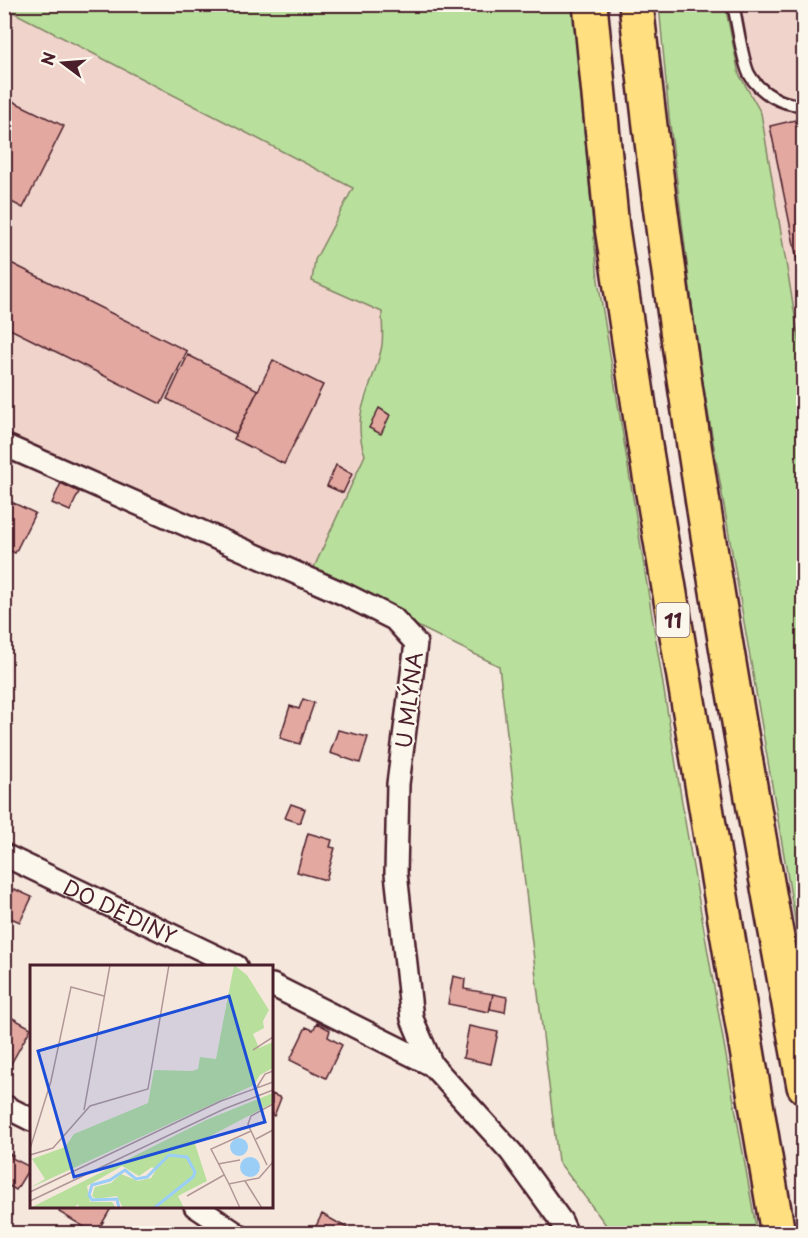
<svg xmlns="http://www.w3.org/2000/svg" width="808" height="1238" font-family="'Playpen Sans',sans-serif">
<style>
.built{fill:#f0d4cb}
.green{fill:#b8e09c;stroke:#818064;stroke-width:1.5}
.building{fill:#e3a9a1;stroke:#4a1f2b;stroke-width:1.5}
.lines{fill:none;stroke-linecap:round;stroke-linejoin:round}
.service-casing{stroke:#4a1f2b;stroke-width:15}
.minor-casing{stroke:#4a1f2b;stroke-width:26}
.trunk-casing{stroke:#4a1f2b;stroke-width:38}
.service{stroke:#fbf7ec;stroke-width:10}
.minor{stroke:#fbf7ec;stroke-width:21}
.trunk{stroke:#ffdf80;stroke-width:33}
.labels{text-anchor:middle;dominant-baseline:central;stroke-width:4.5;stroke-linejoin:round;paint-order:stroke}
.shield{fill:#fbf7ec;stroke:#7f6065;stroke-width:1.5}
.shield-label{font-size:20px;font-weight:bold;fill:#4a1f2b}
.street-label{font-size:21px;fill:#4a1f2b;stroke:#fbf7ec}
.inset-river{fill:none;stroke:#9acef7;stroke-width:3}
.inset-road{fill:none;stroke:#b19796;stroke-width:1.5}
.view{fill:#1d4ed8;fill-opacity:0.15;stroke:#1d4ed8;stroke-width:3}
.inset-edge{fill:none;stroke:#4a1f2b;stroke-width:3}
</style>
<rect width="100%" height="100%" fill="#f6e7dd"/>
<filter id="ink" filterUnits="userSpaceOnUse"><feTurbulence type="fractalNoise" baseFrequency=".0167" numOctaves="2"/><feDisplacementMap in="SourceGraphic" scale="12" xChannelSelector="R" yChannelSelector="G"/><feConvolveMatrix kernelMatrix="1 2 1 2 8 2 1 2 1" color-interpolation-filters="sRGB"/></filter>
<g filter="url(#ink)">
<path class="built" d="M725 5H803V364L761 113 739 74Z
M4 8 354 188 315 260 382 312V349L363 398 359 438 366 455 311 574 5 434Z"/>
<path class="green" d="M571 4 573 7 598 280 685 821 757 1233H612L558 1161 499 666 311 574 365 455C350 413 372 389 381 350 384 339 382 324 382 312L312 281 315 260 353 188 5 8 4 5Z
M659 5H725L739 74 761 113 803 364V966L698 354 669 116Z"/>
<path class="building" d="M4 97 64 126 23 208 4 198Z
M804 118V294L770 126Z
M5 260 187 351 161 404 4 326Z
M188 355 258 390 236 434 167 399Z
M273 360 323 385 284 464 234 439Z
M379 408 390 415 381 434 369 428Z
M336 465 352 474 343 493 327 486Z
M61 483 79 492 70 511 52 503Z
M5 499 35 513 15 553 4 548Z
M303 699 314 703 300 744 280 738 290 706 299 709Z
M338 730 368 737 360 763 330 753Z
M291 804 305 809 300 823 285 818Z
M308 833 332 840 330 847 335 848 326 880 297 872Z
M14 889 32 897 20 922 4 915V899L6 894 10 896Z
M453 976 465 979 464 989 493 994 489 1012 448 1004Z
M493 994 507 997 505 1012 490 1009Z
M5 1014 31 1028 8 1069 4 1067Z
M317 1023 330 1030 328 1037 342 1045 326 1078 290 1060 306 1027 313 1030Z
M469 1026 498 1032 491 1064 463 1058Z
M272 1094 281 1098 274 1116 272 1115Z
M4 1151 13 1156 12 1158 30 1167 16 1190 4 1183Z
M62 1206H105L110 1210 96 1234 59 1212Z
M322 1214 358 1234H312Z"/>
<g class="lines">
<defs>
<path id="service" d="M733 4C737 21 742 60 749 74 759 92 784 107 804 104"/>
<g id="minor">
<path d="M4 445 344 594 394 619 416 643 398 784 396 873 412 1019 432 1065 511 1152 561 1221 567 1234"/>
<path id="s1" d="M4 855 236 966"/>
<path d="M272 985 432 1065"/>
<path d="M4 1106 32 1120"/>
<path d="M195 1206 237 1234"/>
</g>
<path id="trunk" d="M590 4 612 228 645 446 778 1234
M636 4C675 367 738 728 804 1086"/>
</defs>
<use href="#service" class="service-casing"/>
<use href="#minor" class="minor-casing"/>
<use href="#trunk" class="trunk-casing"/>
<use href="#service" class="service"/>
<use href="#minor" class="minor"/>
<use href="#trunk" class="trunk"/>
</g>
</g>
<g class="labels">
<rect class="shield" x="656.5" y="603" width="33" height="34" rx="4.5"/>
<g class="shield-label">
<text x="673" y="620">11</text>
</g>
<g class="street-label">
<text transform="translate(408 700) rotate(-83)">U MLÝNA</text>
<text stroke="none"><textPath href="#s1" startOffset="129">DO DĚDINY</textPath></text>
</g>
</g>
<g transform="translate(30 965)">
<rect width="243" height="243" fill="#f6e7dd"/>
<path d="M204 0 217 10 239 45 233 56 234 63 223 69 229 83 243 77V103L230 110 224 120 0 223 15 214 2 194 35 182 44 169 118 138 124 105 162 106 168 104 170 92 186 94ZM243 128V138L165 179 177 216 148 231 154 243H93L87 231 66 234 62 231 65 222 81 218 91 209 108 216 121 213 126 205 122 202 109 211 92 201 57 221 60 237H82L86 243H49L48 239 44 243H0L176 155Z" fill="#b8e09c"/>
<path d="M200 182a9 9 0 1 1 18 0a9 9 0 1 1-18 0ZM210 202a10 10 0 1 1 20 0a10 10 0 1 1-20 0Z" fill="#9acef7"/>
<path class="inset-river" d="M89 243 87 234 62 235 59 230 62 220 80 215 95 205 106 214 117 212 139 190 157 192 165 207 163 212 124 243"/>
<path class="inset-road" d="M223 85 243 72M227 122 235 109 243 106M54 145 80 0M221 166 218 159 221 151 243 139M226 174 243 165M0 184 21 116 41 22 74 31M0 190 23 183 60 141 118 124 139 0M188 199 210 195M237 200 221 166 181 184 199 219 229 213 243 197M215 216 232 243M199 219 210 243M0 227 191 136 243 117M157 231 194 210M0 236 194 144 243 125"/>
<path class="view" d="M199 31 235 157 44 212 8 86Z"/>
<rect width="243" height="243" class="inset-edge"/>
</g>
<rect width="808" height="1238" fill="none" stroke="#fbf7ec" stroke-width="24"/>
<rect x="12" y="12" width="784" height="1214" fill="none" stroke="#4a1f2b" stroke-width="2" filter="url(#ink)"/>
<g transform="translate(63 63) rotate(286)" stroke="#fbf7ec" stroke-width="4.5" paint-order="stroke">
<path d="M0-4.5L10 22L0 15L-10 22Z" fill="#4a1f2b"/>
<text y="-9" font-size="16" font-weight="bold" text-anchor="middle" fill="#4a1f2b">N</text>
</g>
</svg>
